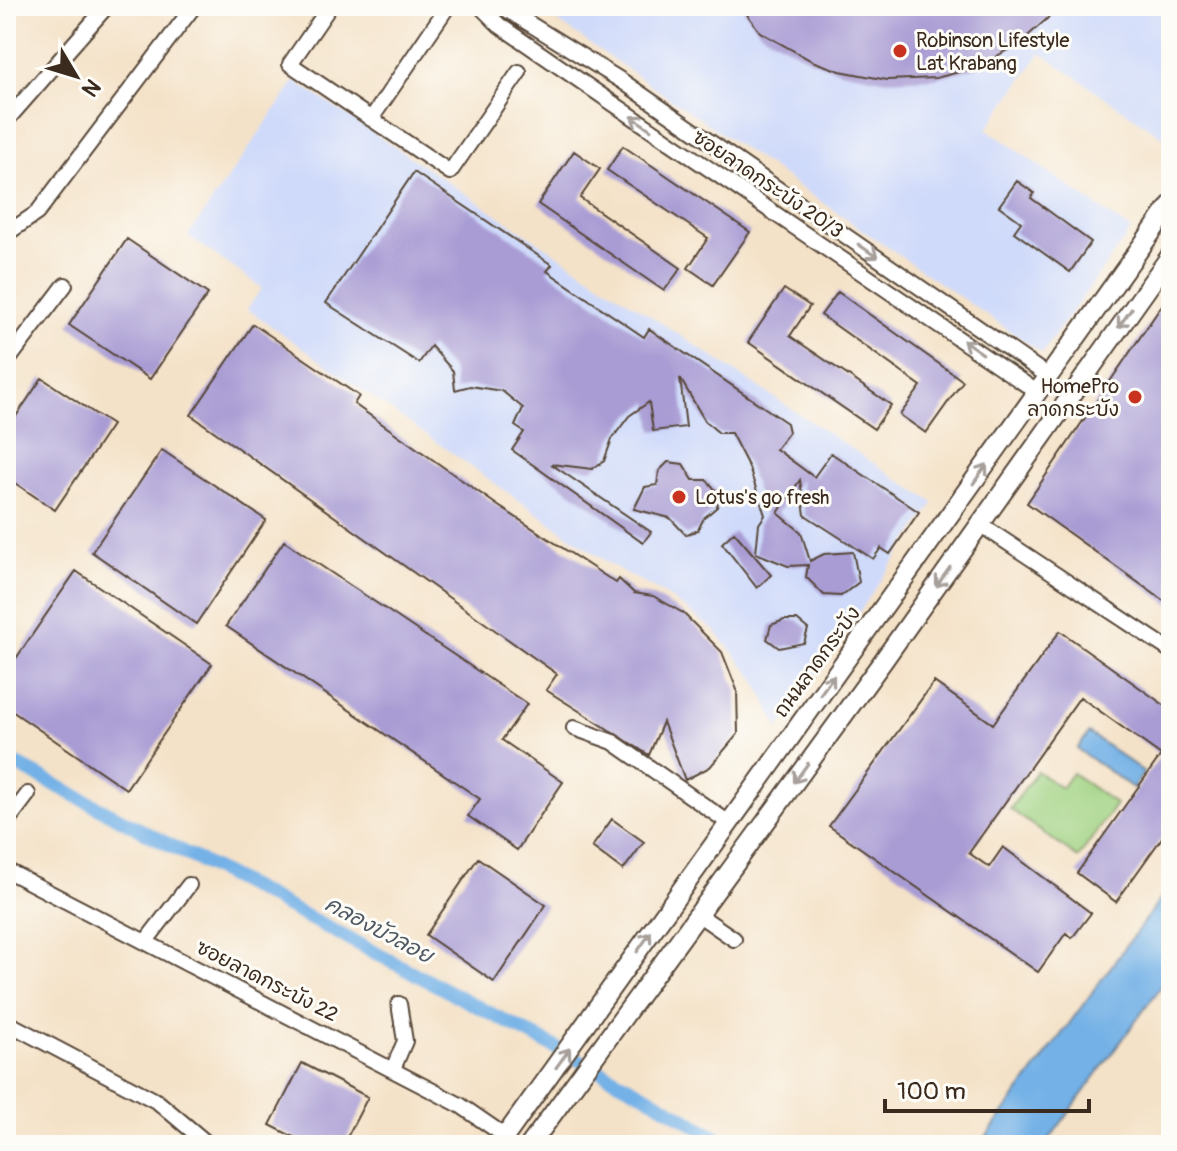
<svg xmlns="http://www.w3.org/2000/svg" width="1177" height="1151" font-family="Pangolin,'Playpen Sans Thai',sans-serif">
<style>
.built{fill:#cfdafa}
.green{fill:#9fd180;stroke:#6d7e4f;stroke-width:2}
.water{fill:#73b1e6;stroke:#576e82;stroke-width:2}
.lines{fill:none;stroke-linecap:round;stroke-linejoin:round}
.canal{stroke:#73b1e6;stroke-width:14}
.building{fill:#a99cd4}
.minor-casing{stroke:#574638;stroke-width:18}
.major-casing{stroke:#574638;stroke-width:22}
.minor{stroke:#fff;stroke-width:14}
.major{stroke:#fff;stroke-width:18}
.oneway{stroke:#a79f9a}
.poi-dot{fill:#c8321e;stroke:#fdfcf7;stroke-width:3}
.labels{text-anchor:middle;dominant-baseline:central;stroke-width:6;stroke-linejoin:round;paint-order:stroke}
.poi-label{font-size:20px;fill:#3b2a1e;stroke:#fdfcf7;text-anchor:start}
.street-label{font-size:20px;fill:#3b2a1e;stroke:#fdfcf7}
.water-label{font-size:22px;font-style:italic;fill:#4f5964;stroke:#fdfcf7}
</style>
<rect width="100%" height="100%" fill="#fdfcf7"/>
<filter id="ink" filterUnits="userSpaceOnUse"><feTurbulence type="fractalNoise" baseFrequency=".0125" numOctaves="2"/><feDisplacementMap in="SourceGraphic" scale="16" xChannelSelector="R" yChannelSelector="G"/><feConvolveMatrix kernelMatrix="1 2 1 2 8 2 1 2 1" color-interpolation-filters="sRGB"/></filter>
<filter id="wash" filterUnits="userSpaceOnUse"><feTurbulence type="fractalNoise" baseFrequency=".006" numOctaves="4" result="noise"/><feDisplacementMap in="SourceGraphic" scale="32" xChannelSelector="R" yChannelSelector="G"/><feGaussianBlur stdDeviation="1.8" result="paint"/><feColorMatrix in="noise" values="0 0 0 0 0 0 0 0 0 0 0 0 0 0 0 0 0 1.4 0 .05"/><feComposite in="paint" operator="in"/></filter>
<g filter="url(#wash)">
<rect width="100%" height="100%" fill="#f4e2c8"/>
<path class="built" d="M535 6H1163L1171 11V143L1041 53 987 129 1131 230 1042 353Z
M295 81 934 503 779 729 755 679 714 630 666 595 611 565 247 309 262 288 188 236Z"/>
<path class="green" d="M1037 771 1061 788 1072 773 1116 804 1078 858 1010 809Z"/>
<path class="water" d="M1089 733 1144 772 1133 788 1077 749Z
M1171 885V973L1045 1145H980Z"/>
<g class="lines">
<path class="canal" d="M6 759 646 1095 728 1145"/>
</g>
<g id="blocks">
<path class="building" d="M741 6H1053L1048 18 1021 42 978 67 936 78 887 80 840 71 812 61 760 32Z
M623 146 750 232 713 285 688 268 708 238 607 170Z
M574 151 600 169 580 198 681 268 664 291 538 204Z
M414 172 552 265 547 271 644 337 649 329 787 423 789 432 776 449 814 477 831 453 919 512 890 554 881 548 873 559 805 515 800 480 778 513 801 532 810 561 824 554 853 552 859 582 841 596 824 595 806 577 808 565 788 566 756 553 759 524 765 515 749 468 731 433H719L705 421 680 378 686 427 653 431 649 402 629 416 612 439 604 461 592 469 551 464 651 532 643 543 512 450 524 432 515 426 523 408 502 391 470 386 455 390 453 371 431 346 419 363 326 303Z
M1017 181 1034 193 1031 198 1091 242 1070 272 1014 232 1021 222 999 206Z
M127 239 208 294 150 379 69 325Z
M784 289 810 306 790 336 891 405 874 429 748 342Z
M838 292 963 381 926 433 900 415 921 386 821 315Z
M1171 292V606L1027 503Z
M253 324 359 396 354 404 497 505 616 583 619 579 634 593 653 596 683 613 722 652 737 690 738 734 710 767 685 780 663 722 649 755 546 690 557 674 191 415Z
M42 378 112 425 55 510 6 477V431Z
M162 450 266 520 196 624 92 552Z
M668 462 683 464 693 480H707L719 494 717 507 704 518 698 530 686 535 670 518 634 509 645 487 657 485 659 471Z
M734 532 771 575 757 588 722 543Z
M284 541 527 704 502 740 563 782 517 850 468 816 480 799 226 626Z
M76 571 212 664 126 789 6 707V673Z
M784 620H797L808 629 804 643 779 648 767 639 771 625Z
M1060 631 1171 710V825L1116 902 1077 873 1161 755 1080 697 969 853 989 867 1003 847 1091 913 1072 938 1066 933 1038 972 829 826 934 682 993 724Z
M612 819 644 842 623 870 592 847Z
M478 858 546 905 494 982 426 935Z
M302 1063 368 1097 343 1145H309L270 1125Z"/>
</g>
</g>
<g filter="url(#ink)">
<use href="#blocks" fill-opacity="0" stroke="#574638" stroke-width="2"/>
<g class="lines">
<defs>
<path id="minor" d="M330 6 290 64 450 172 519 72
M480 6 499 25 608 100 1037 392
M501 6 622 81 1048 376
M371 119 448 6
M6 121 107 6
M6 234 37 213 194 6
M6 363 65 285
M981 525 1171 651
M574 728 613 742 729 823
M6 823 28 794
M6 870 460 1105 505 1136
M699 915 734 939
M146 941 189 885
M6 1022 158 1102 209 1145
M393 1069 405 1041 399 1004"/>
<path id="major" d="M499 1145 1171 205
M530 1145 883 661 1171 255"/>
</defs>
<use href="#minor" class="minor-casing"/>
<use href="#major" class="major-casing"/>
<use href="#minor" class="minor"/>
<use href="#major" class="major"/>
</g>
<defs><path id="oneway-shaft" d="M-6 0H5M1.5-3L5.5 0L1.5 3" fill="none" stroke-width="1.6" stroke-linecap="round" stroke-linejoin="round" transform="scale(2)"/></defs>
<g class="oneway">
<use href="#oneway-shaft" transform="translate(641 123) rotate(-146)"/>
<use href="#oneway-shaft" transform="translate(868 251) rotate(35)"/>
<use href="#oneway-shaft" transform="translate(1125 318) rotate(126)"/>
<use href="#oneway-shaft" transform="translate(973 347) rotate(-145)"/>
<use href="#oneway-shaft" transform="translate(980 474) rotate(-55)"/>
<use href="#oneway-shaft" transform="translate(943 577) rotate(126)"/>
<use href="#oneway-shaft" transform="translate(827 685) rotate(-54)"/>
<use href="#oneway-shaft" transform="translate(801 773) rotate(126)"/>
<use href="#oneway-shaft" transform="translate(644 942) rotate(-55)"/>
<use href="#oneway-shaft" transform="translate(563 1058) rotate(-54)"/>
</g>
</g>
<g class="poi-dot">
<circle cx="900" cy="51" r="8"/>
<circle cx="1135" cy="397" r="8"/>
<circle cx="679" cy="497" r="8"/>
</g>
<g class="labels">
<g class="poi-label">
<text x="916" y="40">Robinson Lifestyle<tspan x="916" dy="23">Lat Krabang</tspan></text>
<text x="1119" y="386" text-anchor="end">HomePro<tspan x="1119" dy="23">ลาดกระบัง</tspan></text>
<text x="695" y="497">Lotus's go fresh</text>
</g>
<g class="street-label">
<text transform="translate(768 184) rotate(34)">ซอยลาดกระบัง 20/3</text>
<text transform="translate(817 662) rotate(-54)">ถนนลาดกระบัง</text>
<text transform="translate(267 981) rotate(27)">ซอยลาดกระบัง 22</text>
</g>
<g class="water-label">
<text transform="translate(379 930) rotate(28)">คลองบัวลอย</text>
</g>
</g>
<rect width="1177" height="1151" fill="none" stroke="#fdfcf7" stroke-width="32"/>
<g transform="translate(76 76) rotate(128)" stroke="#fdfcf7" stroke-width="6" paint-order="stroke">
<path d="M0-6L14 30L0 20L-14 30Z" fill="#3b2a1e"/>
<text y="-12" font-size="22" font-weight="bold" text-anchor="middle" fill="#3b2a1e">N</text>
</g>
<path d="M885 1099v12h204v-12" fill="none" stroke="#3b2a1e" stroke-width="4"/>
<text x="897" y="1099" font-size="24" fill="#3b2a1e" stroke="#fdfcf7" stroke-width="6" paint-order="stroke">100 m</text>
</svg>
